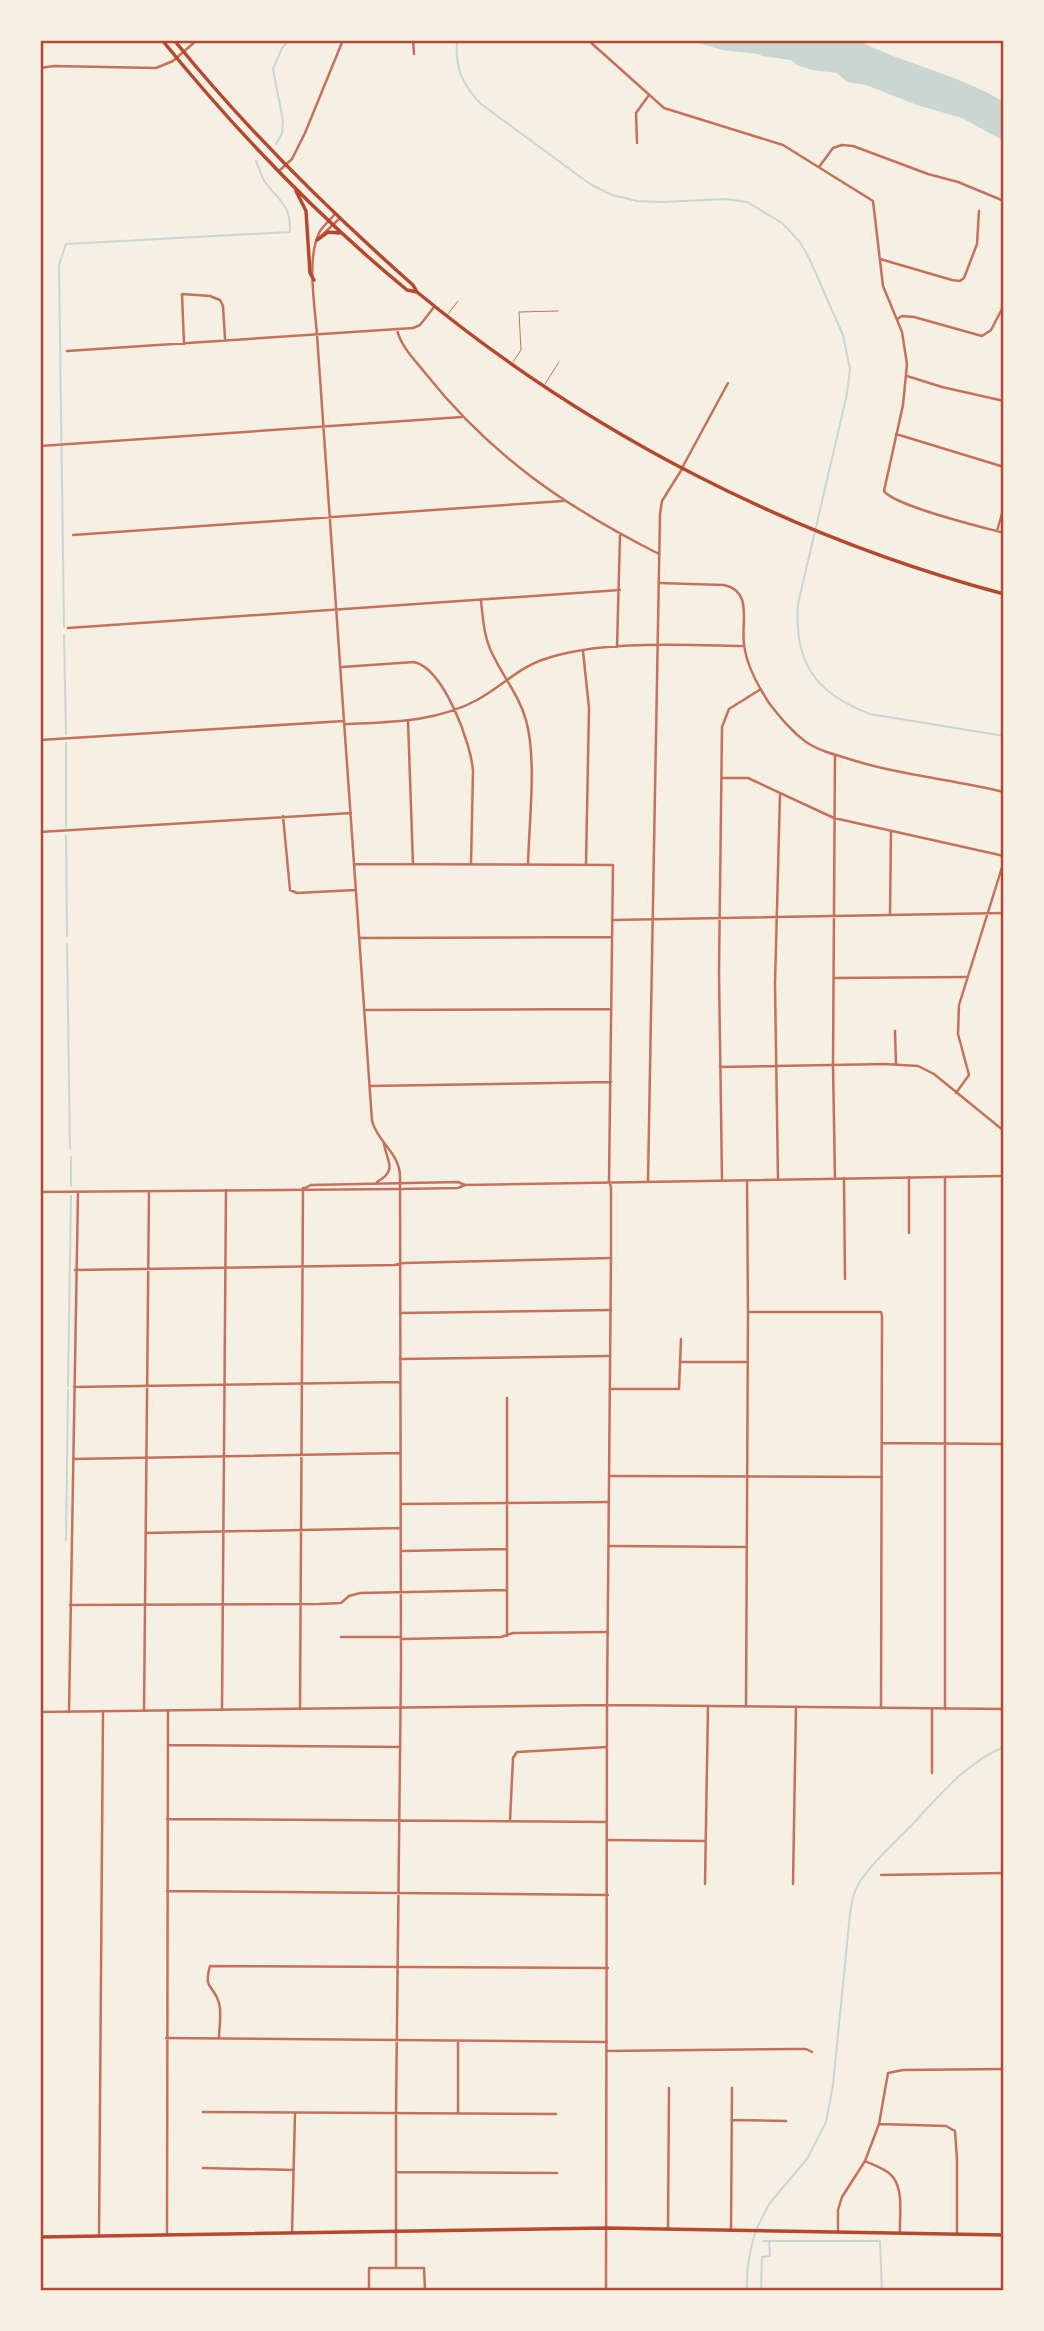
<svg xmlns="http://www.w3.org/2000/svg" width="1044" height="2331" font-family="'Work Sans',sans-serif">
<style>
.water{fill:#c9d6d2}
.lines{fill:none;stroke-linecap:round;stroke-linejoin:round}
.stream{stroke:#c9d6d2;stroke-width:2}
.service{stroke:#c5725c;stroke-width:1}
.minor{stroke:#c5725c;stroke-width:2.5}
.tertiary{stroke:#c5725c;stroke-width:2.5}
.secondary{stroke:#b5482f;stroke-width:3.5}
.trunk{stroke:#b5482f;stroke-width:3.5}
.neatline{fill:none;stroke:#b5482f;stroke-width:2.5}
</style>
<rect width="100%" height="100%" fill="#f6efe4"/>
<path class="water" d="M689 40H857C904 64 958 74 1004 102V141L962 118 917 105 866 85 847 82 837 73 812 70 797 65 791 60 762 56 758 54 722 50Z"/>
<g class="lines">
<path class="stream" d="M457 40C455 69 462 84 481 104L590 184 612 195 637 201 663 202 726 199 747 202 782 223 800 242 809 258 843 335 850 369 847 394 798 604C794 663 815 693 870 714L1004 736
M276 144 282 134 283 121 273 69 282 48 289 40
M64 627 59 265 66 244 290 232C291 205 280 202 265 182 261 176 259 168 256 161
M64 635 66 734
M66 743V827
M66 836 67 936
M67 944 70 1148
M71 1157V1186
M68 1386 71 1196
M66 1540 68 1390
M757 2228 769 2204 807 2159 826 2122 833 2085 850 1914C852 1902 853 1893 859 1883 873 1862 892 1845 910 1827 938 1797 965 1763 1004 1747
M764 2241H878
M880 2241 882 2291
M747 2291C746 2270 749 2253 755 2233
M761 2291 762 2257 770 2256 769 2241"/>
<path class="service" d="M448 314 458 301
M513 362 521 350 519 312 558 311
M545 384 559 362"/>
<path class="minor" d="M413 40 414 54
M588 40 664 108 783 145 873 201 883 286 902 332 907 364 903 405 884 491C894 506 982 527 1004 533
M40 68 54 66 156 68 173 61 197 40
M637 143 636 113 649 95
M819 167 833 148 842 145 853 146 928 174 958 182 1004 201
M335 214C330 220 324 225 320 231 306 257 315 306 317 335L372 1121C378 1143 400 1153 400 1177L401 1666 396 2113V2268
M319 238 339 219
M880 259 952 280 960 281 964 278 977 244 979 211
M897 319 902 316 914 317 982 336 991 330 1004 305
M397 329C400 346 416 361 426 374 491 456 566 507 659 554
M184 344 182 294 210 296 220 300 223 306 225 339
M67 351 413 328 420 325 434 307
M907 376 942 387 1004 401
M896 434 1004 467
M40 446 462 417
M682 468 728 383
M997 531 1004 507
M73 535 563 501
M659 583 724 585C753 591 741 622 744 644 746 664 758 686 769 703 780 717 791 731 806 742 818 750 832 754 846 758 897 775 951 779 1004 792
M481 601C483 619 484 637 492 653 503 677 519 695 526 720 537 760 529 822 528 864
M68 628 620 590
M617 647 620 535
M583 651 589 708 586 864
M342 667 414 662C444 669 471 743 473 771L471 864
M408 721 413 864
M346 724C390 722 437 722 477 700 500 688 519 667 545 659 600 640 684 645 742 646
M40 740 344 721
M722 778H748L834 818 1004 856
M283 816 290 890 297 893 355 890
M40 832 351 813
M354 864 613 865 609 1181
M890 915 891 832
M613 920 1004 913
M359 938 612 937
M834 978 966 977
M366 1010 611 1009
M895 1031 896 1064
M720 1067 885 1064 918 1066 934 1074 1004 1131
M370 1086 611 1082
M956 1093 969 1075 958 1034 959 1005 1004 861
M835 1178 833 1066 835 755
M844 1178 845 1279
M778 1179 775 984 780 794
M722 1180 719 973 722 727 729 709 761 689
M909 1233V1177
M75 1270 394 1265 404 1263 611 1258
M748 1312H881L882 1316 881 1708
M400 1313 611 1310
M400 1359 610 1356
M681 1362H747
M74 1387 400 1382
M610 1389H679L681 1339
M882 1443 1004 1444
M73 1459 400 1453
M610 1476 882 1477
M401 1504 609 1502
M147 1533 401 1528
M609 1546 746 1547
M402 1551 507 1549
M70 1605 319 1604 341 1603 349 1596 360 1593 507 1590
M507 1636V1398
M341 1637H401
M402 1639 501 1637 513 1633 608 1632
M746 1706 748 1312 747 1181
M300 1709 303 1188
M932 1709V1773
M945 1709V1177
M222 1710 226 1190
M144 1711 149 1191
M69 1712 78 1192
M169 1745 400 1747
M167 1819 607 1822
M510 1821 513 1758 517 1752 607 1747
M608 1840 705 1841
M881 1875 1004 1873
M705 1884 708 1706
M793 1884 796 1707
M167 1891 608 1895
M166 2038 607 2042
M219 2038C219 2028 222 2013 219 2003 214 1984 203 1991 210 1966L608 1968
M607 2051 795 2049H806L812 2052
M203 2112 556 2114
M458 2113V2041
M732 2120 786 2121
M879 2124 946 2126 955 2131 957 2159V2234
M865 2161C873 2165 883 2168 890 2174 905 2187 899 2216 900 2233
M203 2168 294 2170
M396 2172 557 2173
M668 2229 669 2088
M731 2231 732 2088
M838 2232V2210L842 2197 865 2161 879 2124 888 2073 903 2070 1004 2069
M292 2233 295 2114
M167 2234 168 1711
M99 2236 103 1711
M369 2291V2268H424L425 2291"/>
<path class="tertiary" d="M279 171 292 159 305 133 343 40
M648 1181 660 514 662 501 682 469
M377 1182C398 1170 387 1162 384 1144
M305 1188 311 1185 458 1182 465 1185
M40 1192 400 1189 458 1188 465 1185 1004 1176
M40 1712 607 1705 1004 1709
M606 2291 607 1705 611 1258V1187L609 1181"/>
<path class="secondary" d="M40 2237 606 2228 1004 2235"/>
<path class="trunk" d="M162 40C236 131 317 216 407 290L417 292
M174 40C246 129 327 209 413 285L417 292C588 433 790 537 1004 594
M296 191 306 211 310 273 314 280
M317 240 328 232 339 233"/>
</g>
<rect width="1044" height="2331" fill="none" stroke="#f6efe4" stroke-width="84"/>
<rect x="42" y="42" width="960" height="2247" class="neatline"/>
</svg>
